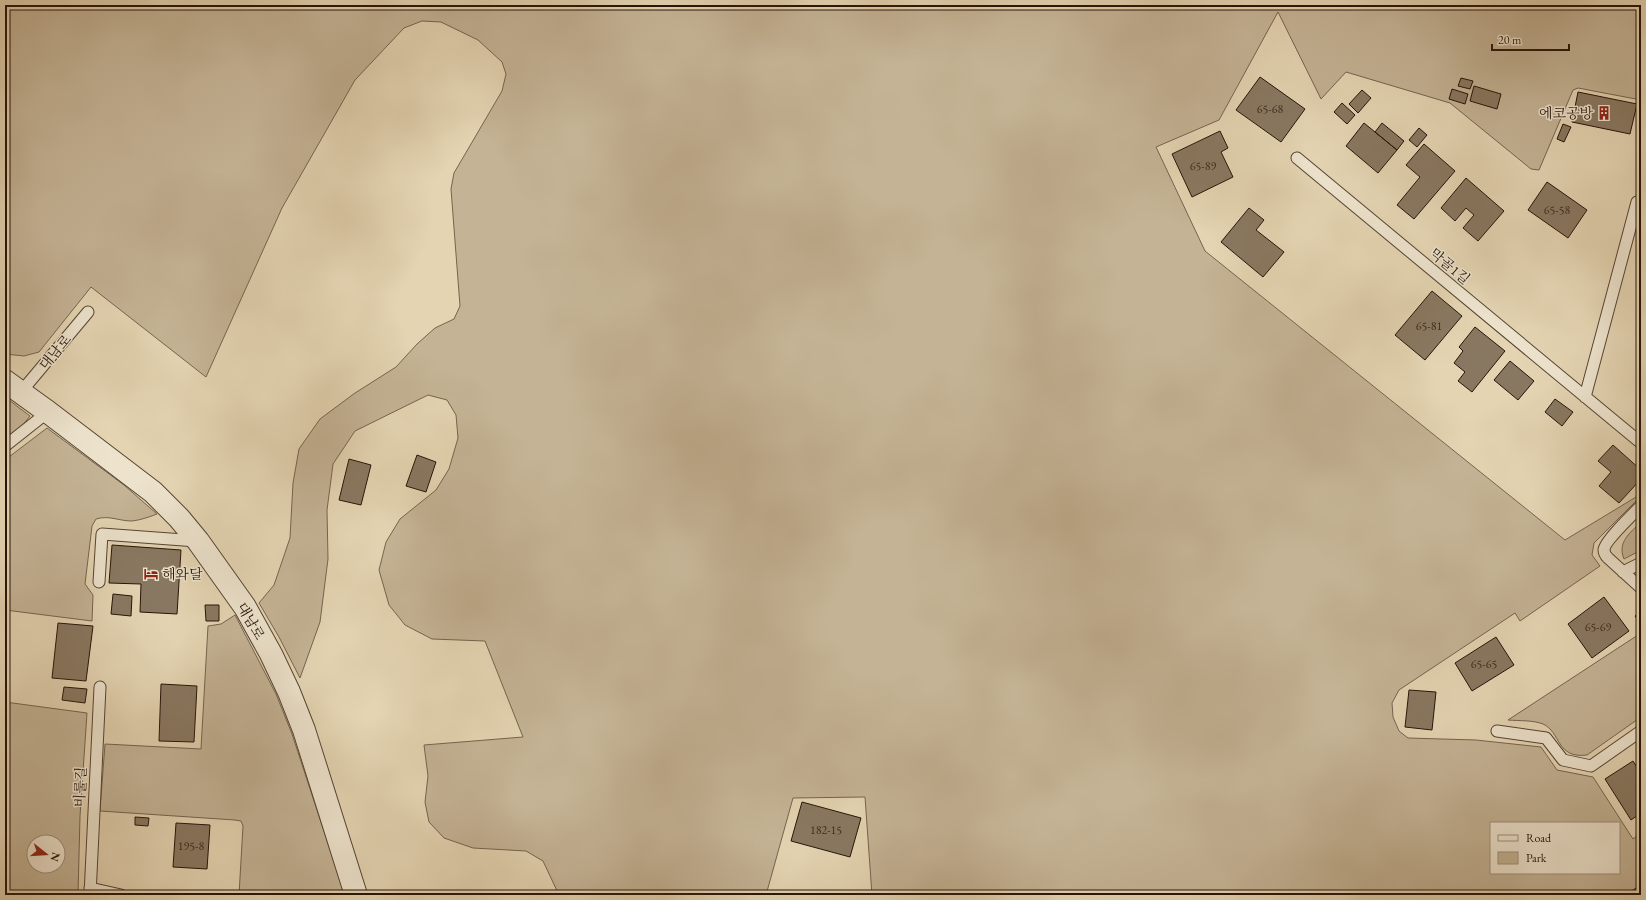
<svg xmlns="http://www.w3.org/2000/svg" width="1646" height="900" font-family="'EB Garamond','Noto Serif KR',serif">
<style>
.green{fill:#c4b395;stroke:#75644f;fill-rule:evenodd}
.building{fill:#897861;stroke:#261409}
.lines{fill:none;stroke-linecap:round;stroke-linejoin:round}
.service-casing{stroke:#564433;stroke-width:13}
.tertiary-casing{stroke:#564433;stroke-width:24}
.service{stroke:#ede3cd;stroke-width:11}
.tertiary{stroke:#ede3cd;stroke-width:22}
.labels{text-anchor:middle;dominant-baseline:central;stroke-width:3;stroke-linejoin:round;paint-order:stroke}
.number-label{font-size:12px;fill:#3f2d1f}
.poi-label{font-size:14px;fill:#261409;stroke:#ede3cd;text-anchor:end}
.street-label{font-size:14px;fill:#261409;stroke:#ede3cd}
</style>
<rect width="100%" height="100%" fill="#e4d4b2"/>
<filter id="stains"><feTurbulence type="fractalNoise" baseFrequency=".005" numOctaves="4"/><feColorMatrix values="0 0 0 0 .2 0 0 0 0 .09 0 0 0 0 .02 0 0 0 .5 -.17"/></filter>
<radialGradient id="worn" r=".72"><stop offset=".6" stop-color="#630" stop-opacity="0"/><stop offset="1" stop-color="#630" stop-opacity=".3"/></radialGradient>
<path class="green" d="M5 5H1641V100L1578 88 1573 90 1539 170 1531 169 1450 103 1346 72 1321 99 1278 12 1219 120 1156 147 1205 251 1565 540 1641 494V496L1594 543 1592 555 1600 566 1520 621 1515 613 1399 690 1392 703 1393 717 1399 731 1408 738 1476 740 1541 747 1557 770 1593 777 1633 839 1641 833V895H872L865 797 793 798 766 895H559L543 861 526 851 473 848 444 838 429 822 425 802 428 776 424 745 523 737 485 641 432 639 405 625 389 605 379 570 386 542 400 519 436 490 449 469 458 438 456 415 447 400 428 395 355 431 333 464 327 510 328 559 320 622 300 678 279 637 259 603 274 585 290 538 293 483 299 449 320 419 355 393 396 367 417 344 435 328 454 319 460 306 451 189 454 173 502 91 506 74 502 62 478 40 441 22 422 21 404 28 355 80 282 208 206 377 91 287 39 352 24 356 5 354ZM1491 823H1619V873H1491Z
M5 397 30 416 22 426 5 438Z
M47 428 124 485 157 514C149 517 141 520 132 521 118 521 110 515 96 519L92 526 85 584 93 595 92 621 5 610V460Z
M1641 522V550L1624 559C1617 542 1630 533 1641 522Z
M235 615 276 694 292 734 345 895H239L243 826 241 821 235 820 100 811 105 744 201 749 208 626 221 624Z
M1641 633V717L1587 755C1556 759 1561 732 1543 724 1533 720 1519 721 1508 720Z
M5 702 87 713 80 816 78 895H5ZM34 842H58V866H34Z"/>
<path class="building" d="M1260 77 1305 109 1281 142 1236 110Z
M1461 78 1473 81 1470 89 1458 86Z
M1474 86 1501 94 1497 109 1470 101Z
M1452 89 1468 94 1465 104 1449 99Z
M1362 90 1371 98 1358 113 1349 104Z
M1578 92 1637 104 1630 134 1572 122Z
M1342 103 1355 115 1347 124 1334 112Z
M1364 123 1397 150 1378 173 1346 146Z
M1382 123 1404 141 1397 150 1375 132Z
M1563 124 1571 127 1564 142 1557 139Z
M1419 128 1427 135 1417 147 1409 140Z
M1220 131 1228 148 1221 152 1233 177 1192 197 1172 154Z
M1424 144 1455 171 1414 219 1397 205 1420 177 1406 165Z
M1466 178 1504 211 1478 241 1463 228 1474 215 1466 208 1455 221 1441 208Z
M1547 182 1587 210 1568 238 1528 210Z
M1249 208 1264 220 1256 230 1284 252 1263 277 1221 242Z
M1432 291 1462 316 1425 360 1395 335Z
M1475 327 1505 351 1472 392 1458 381 1465 372 1454 363 1463 351 1459 347Z
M1510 361 1534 381 1518 400 1494 380Z
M1555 399 1573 412 1562 426 1545 412Z
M1613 445 1641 470V479L1619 503 1599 486 1611 472 1598 461Z
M417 455 436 462 426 492 406 486Z
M349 459 371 465 361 505 339 500Z
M112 545 181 550 177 614 140 612 141 584 109 583Z
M113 594 132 596 131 616 111 614Z
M1604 597 1629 631 1592 658 1568 624Z
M205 605H219V621H206Z
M1641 611V624L1635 616Z
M58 623 93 626 86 681 52 678Z
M1496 637 1514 665 1472 691 1455 663Z
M161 684 197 686 194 742 159 741Z
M64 687 87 689 85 703 62 700Z
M1409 690 1436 692 1432 730 1405 727Z
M1633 761 1641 774V813L1631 820 1605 779Z
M802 802 861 818 850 857 791 841Z
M135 817 149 818 148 826 135 825Z
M176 823 210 825 207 869 173 867Z
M1641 885V895H1625Z"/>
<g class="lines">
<defs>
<path id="service" d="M1297 158 1641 443
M21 392 88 312
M1585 397 1637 202
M5 446 48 412
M1641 506C1634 513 1604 542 1604 550 1604 553 1606 556 1608 558L1641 588
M1623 572 1641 563
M99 582 102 534 197 541
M1497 731 1546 738 1563 760 1591 766 1641 731
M90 888 121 895
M90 895 100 687"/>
<path id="tertiary" d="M5 381 48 412 153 492 179 518 198 541 245 607 271 654 289 692 304 730 356 895"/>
</defs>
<use href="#service" class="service-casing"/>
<use href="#tertiary" class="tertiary-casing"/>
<use href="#service" class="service"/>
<use href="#tertiary" class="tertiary"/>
</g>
<defs>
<symbol id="building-bare" viewBox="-9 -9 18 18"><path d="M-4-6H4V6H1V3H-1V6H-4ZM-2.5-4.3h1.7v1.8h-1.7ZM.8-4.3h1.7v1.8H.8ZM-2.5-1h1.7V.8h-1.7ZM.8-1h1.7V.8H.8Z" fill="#8f2418" stroke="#ede3cd" stroke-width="2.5" paint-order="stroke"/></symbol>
<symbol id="hotel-bare" viewBox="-9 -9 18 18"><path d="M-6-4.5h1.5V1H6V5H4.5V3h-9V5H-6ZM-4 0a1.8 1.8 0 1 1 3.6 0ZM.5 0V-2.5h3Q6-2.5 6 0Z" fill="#8f2418" stroke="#ede3cd" stroke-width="2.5" paint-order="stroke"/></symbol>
</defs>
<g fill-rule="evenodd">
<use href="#building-bare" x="1594" y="103" width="20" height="20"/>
<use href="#hotel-bare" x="141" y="564" width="20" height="20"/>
</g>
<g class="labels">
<g class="number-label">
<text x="1270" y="109">65-68</text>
<text x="1203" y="166">65-89</text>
<text x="1557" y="210">65-58</text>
<text x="1429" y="326">65-81</text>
<text x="1598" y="627">65-69</text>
<text x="1484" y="664">65-65</text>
<text x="826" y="830">182-15</text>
<text x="191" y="846">195-8</text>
</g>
<g class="poi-label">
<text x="1593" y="113">에코공방</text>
<text x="162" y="574" text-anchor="start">해와달</text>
</g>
<g class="street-label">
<text transform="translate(1450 266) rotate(40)">막골1길</text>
<text transform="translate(55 352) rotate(-50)">대남로</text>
<text transform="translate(251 621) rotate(60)">대남로</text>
<text transform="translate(80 787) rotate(-87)">비룰길</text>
</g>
</g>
<rect width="1646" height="900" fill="none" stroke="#e4d4b2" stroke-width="20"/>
<rect x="6" y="6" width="1634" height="888" fill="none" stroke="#261409" stroke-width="2"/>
<rect x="10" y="10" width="1626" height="880" fill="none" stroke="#261409"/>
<rect x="1490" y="822" width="130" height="52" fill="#ede3cd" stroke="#9d907f"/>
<rect x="1498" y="835" width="20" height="6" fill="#ede3cd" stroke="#9d907f"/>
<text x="1526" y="842" font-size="12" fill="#261409">Road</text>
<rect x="1498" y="852" width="20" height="12" fill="#c4b395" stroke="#9d907f"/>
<text x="1526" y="862" font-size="12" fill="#261409">Park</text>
<g transform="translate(46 854) rotate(107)"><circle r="19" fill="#ede3cd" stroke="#9d907f"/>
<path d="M0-3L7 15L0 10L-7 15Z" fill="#8f2418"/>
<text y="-6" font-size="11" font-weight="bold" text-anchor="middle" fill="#261409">N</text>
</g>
<path d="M1492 44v6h77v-6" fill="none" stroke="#261409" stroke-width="2"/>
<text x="1498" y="44" font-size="12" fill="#261409" stroke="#ede3cd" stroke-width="3" paint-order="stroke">20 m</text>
<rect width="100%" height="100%" filter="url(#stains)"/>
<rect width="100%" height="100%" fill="url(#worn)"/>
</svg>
